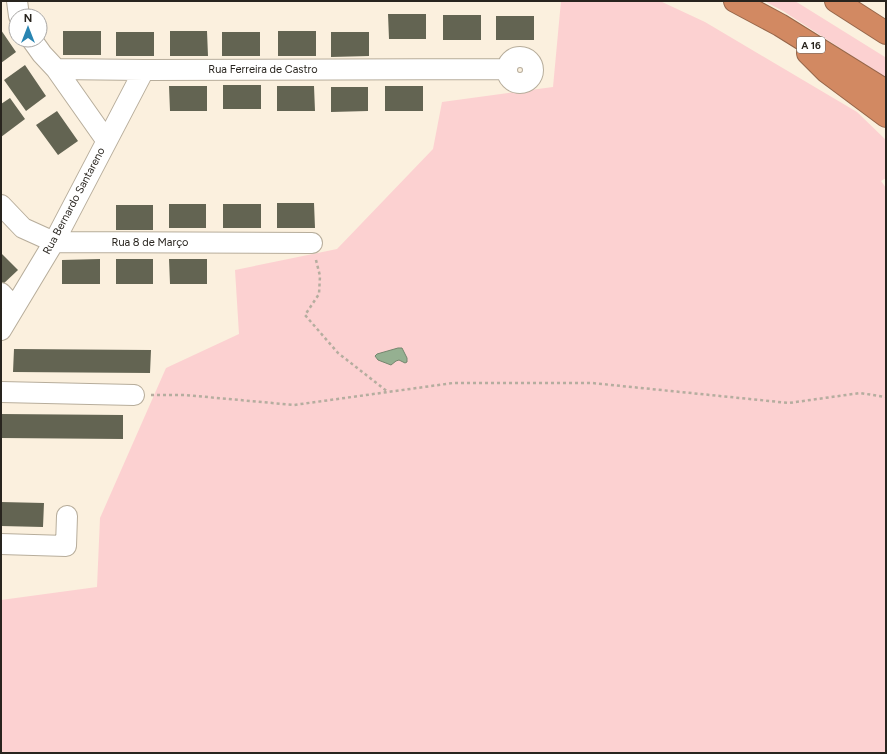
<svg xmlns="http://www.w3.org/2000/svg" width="887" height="754" font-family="Figtree,sans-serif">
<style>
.green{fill:#fcd1d1}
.water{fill:#95b091;stroke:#74866e}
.building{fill:#636452}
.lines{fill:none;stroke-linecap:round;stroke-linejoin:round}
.minor-casing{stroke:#b7ad9b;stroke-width:22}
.highway-casing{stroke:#96664a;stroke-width:24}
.path{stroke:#b5ad9f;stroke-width:2.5;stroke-dasharray:3 3;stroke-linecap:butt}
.minor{stroke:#fff;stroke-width:20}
.highway{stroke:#d28962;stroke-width:22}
.labels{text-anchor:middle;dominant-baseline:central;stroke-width:4;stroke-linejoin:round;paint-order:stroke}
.shield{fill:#fff;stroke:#686662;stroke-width:1}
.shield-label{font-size:10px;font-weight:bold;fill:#28241e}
.street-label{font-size:11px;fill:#28241e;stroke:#fff}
</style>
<rect width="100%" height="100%" fill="#fbf0de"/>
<path class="green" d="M561 1H660L705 22 857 112 886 140V178L881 181 886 188V753H1V600L97 587 100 518 166 368 239 334 235 270 337 249 433 149 442 102 553 87Z
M764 1H795L885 57 886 78 783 11Z"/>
<path class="water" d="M398 348H402L407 358V362L405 363 399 360 396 361 391 365 378 360 375 356 377 354Z"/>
<path class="building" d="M388 14H426V39H389Z
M443 15H481V40H443Z
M496 16H534V40H496Z
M1 30 16 52 1 63Z
M63 31H101V55H63Z
M170 31H207L208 56H170Z
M278 31H316V56H278Z
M116 32H154V56H116Z
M222 32H260V56H222Z
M331 32H369V56L331 57Z
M25 65 46 96 26 111 4 80Z
M223 85H261V109H223Z
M169 86H207V111H170Z
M277 86H314L315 111H277Z
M385 86H423V111H385Z
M331 87H368V111L331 112Z
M10 98 25 119 1 137V104Z
M57 111 78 141 58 155 36 125Z
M277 203H314L315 228H277Z
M169 204H206V228H169Z
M223 204H261V228H223Z
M116 205H153V230H116Z
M1 253 18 270 1 286Z
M100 259V284H62V260Z
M116 259H153V284H116Z
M169 259H207V284H170Z
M14 349 151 350 150 373 13 372Z
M1 414 123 415V439L1 438Z
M1 502 44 503 43 527 1 526Z"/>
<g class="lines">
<defs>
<path id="minor" d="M17 1 19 16
M32 40 42 54 56 69 144 70 507 69
M507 70a13 13 0 1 1 26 0a13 13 0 1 1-26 0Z
M56 69 106 140
M1 205 23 228 54 242 312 243
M1 293 14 307
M1 330 54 242 144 70
M1 392 134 395
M1 544 66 546 67 516"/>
<path id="highway" d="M735 1 780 25 886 91
M836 1 886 33
M808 53 827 72 886 116"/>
</defs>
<use href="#minor" class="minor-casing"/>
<use href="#highway" class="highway-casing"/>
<path class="path" d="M316 260 320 276 319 294 305 315 338 353 388 392
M151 395H185L294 405 453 383H592L789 403 860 393 886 397"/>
<use href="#minor" class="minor"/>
<use href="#highway" class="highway"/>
</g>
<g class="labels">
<rect class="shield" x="797" y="37" width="28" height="16" rx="3"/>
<g class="shield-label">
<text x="811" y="45">A 16</text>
</g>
<g class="street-label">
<text x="263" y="69">Rua Ferreira de Castro</text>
<text transform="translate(74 201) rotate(-62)">Rua Bernardo Santareno</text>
<text x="150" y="242">Rua 8 de Março</text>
</g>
</g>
<rect width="887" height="754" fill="none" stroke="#28241e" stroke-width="4"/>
<g transform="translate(28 28)"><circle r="19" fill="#ffffff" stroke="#a9a7a5"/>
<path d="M0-3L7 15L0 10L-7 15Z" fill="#2985b2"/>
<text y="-6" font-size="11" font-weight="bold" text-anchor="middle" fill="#28241e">N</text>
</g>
</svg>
